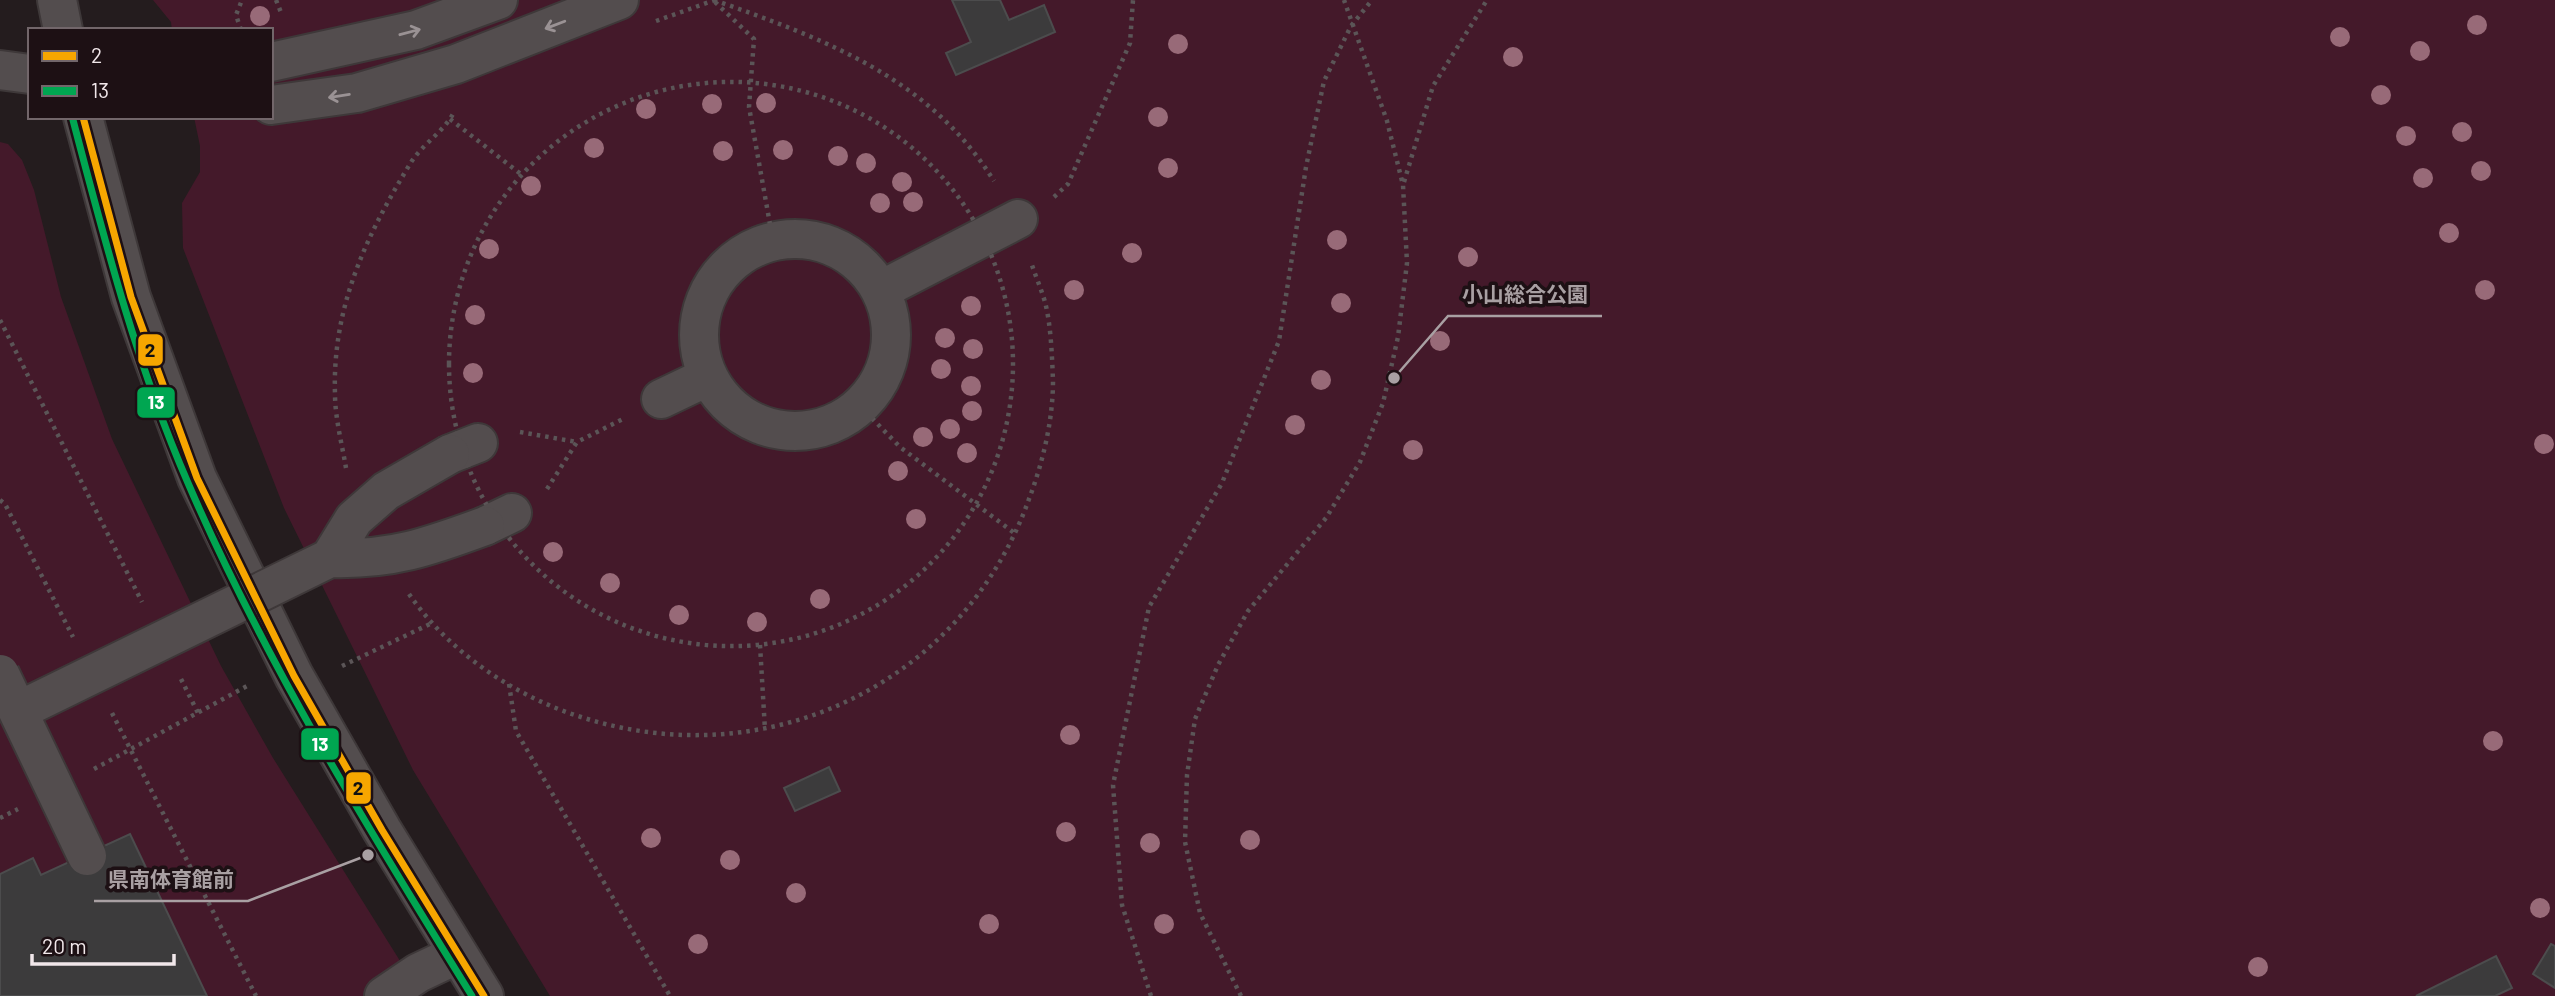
<svg xmlns="http://www.w3.org/2000/svg" width="2555" height="996" font-family="Barlow,'Noto Sans JP',sans-serif">
<style>
.green{fill:#44192a}
.building{fill:#3c3b3c;stroke:#4c4c4d;stroke-width:2}
.lines{fill:none;stroke-linecap:round;stroke-linejoin:round}
.minor-casing{stroke:#3e3839;stroke-width:42}
.path{stroke:#5b5557;stroke-width:4.5;stroke-dasharray:3.5 5;stroke-linecap:butt}
.minor{stroke:#534d4e;stroke-width:38}
.minor-bridge-casing{stroke:#3e3839;stroke-width:42;stroke-linecap:butt}
.minor-bridge{stroke:#534d4e;stroke-width:38}
.bus-1-casing{stroke:#1d1014;stroke-width:12}
.bus-2-casing{stroke:#1d1014;stroke-width:12}
.bus-1{stroke:#f7a600;stroke-width:7}
.bus-2{stroke:#00a651;stroke-width:7}
.tree{fill:#986a78}
.oneway{stroke:#9a9294}
.leader{fill:none;stroke:#a9a0a3;stroke-width:2.5}
.callout-dot{fill:#a9a0a3;stroke:#1d1014;stroke-width:2.5}
.callout-label{font-size:21px;text-anchor:middle;font-weight:bold;fill:#a9a0a3;stroke:#1d1014;stroke-width:7;stroke-linejoin:round;paint-order:stroke}
.line-badge{stroke:#1d1014;stroke-width:2.5}
.badge-label{font-size:19px;text-anchor:middle;font-weight:bold;fill:#fff}
.pale-badge-label{font-size:19px;text-anchor:middle;font-weight:bold;fill:#111}
</style>
<rect width="100%" height="100%" fill="#241c1e"/>
<path class="green" d="M153 0H2555V996H550L413 770 284 508 183 248 182 203 200 172V146L194 117H271V30H172L171 22Z
M0 142 8 144 22 160 34 190 61 297 112 439 221 666 273 758 422 996H0Z"/>
<path class="building" d="M952 0H1000L1009 20 1044 5 1055 32 956 75 946 53 971 42Z
M829 767 840 791 795 811 784 788Z
M130 834 207 996H0V874L33 858 41 875Z
M2551 944 2555 946V988L2533 974Z
M2496 956 2512 988 2495 996H2416Z"/>
<g class="lines">
<defs>
<path id="minor" d="M57 0 63 30
M271 62 416 30 498 0
M0 70 30 74
M271 105 357 93 456 64 619 0
M83 117 131 297 197 478 294 676 382 830 484 996
M699 335a96 96 0 1 1 192 0a96 96 0 1 1-192 0Z
M881 290 1018 219
M661 399 707 377
M450 454 478 443
M485 526 512 513
M384 996 418 973 458 954"/>
</defs>
<use href="#minor" class="minor-casing"/>
<path class="path" d="M276 0 282 15
M714 0C824 39 929 77 994 181
M715 2 754 39 749 107 773 241
M656 21 715 0
M241 30 236 15 242 0
M449 364a282 282 0 1 1 564 0a282 282 0 1 1-564 0Z
M450 119 522 175
M1404 182 1433 86 1487 0
M1054 197 1068 184 1130 43 1133 0
M0 320 142 602
M860 406 900 447 1017 535
M520 432 577 442
M346 468C342 444 335 418 335 394 332 308 366 236 410 164 421 145 444 132 454 112
M547 489 577 442 623 419
M0 500 5 504 73 637
M409 594C449 652 514 696 581 717 767 777 963 684 1029 499 1043 462 1053 420 1053 381 1052 356 1051 325 1045 302 1041 288 1035 275 1031 262
M760 645 765 730
M342 666 432 623
M181 679 198 713
M509 684 516 731 670 996
M112 713 256 996
M94 769 247 686
M0 818 18 809
M1151 996 1122 905 1113 785 1149 607 1222 483 1279 341 1306 167 1324 81 1351 26 1372 0
M1241 996 1200 913 1185 842 1187 775 1195 719 1218 665 1248 611 1326 518 1360 462 1383 403 1398 337 1407 263 1403 185 1387 121 1344 0"/>
<use href="#minor" class="minor"/>
<defs>
<path id="minor-bridge" d="M330 558C392 560 428 547 485 526
M0 674 87 856
M18 711 330 558 354 519 386 491 450 454"/>
</defs>
<use href="#minor-bridge" class="minor-bridge-casing"/>
<use href="#minor-bridge" class="minor-bridge"/>
<defs>
<path id="bus-1" d="M83 117 131 297 197 478 294 676 382 830 484 996"/>
<path id="bus-2" d="M73 120C105 242 137 366 188 483 265 662 369 830 472 996"/>
</defs>
<use href="#bus-1" class="bus-1-casing"/>
<use href="#bus-2" class="bus-2-casing"/>
<use href="#bus-1" class="bus-1"/>
<use href="#bus-2" class="bus-2"/>
</g>
<g class="tree">
<circle cx="260" cy="16" r="10"/>
<circle cx="2477" cy="25" r="10"/>
<circle cx="2340" cy="37" r="10"/>
<circle cx="1178" cy="44" r="10"/>
<circle cx="2420" cy="51" r="10"/>
<circle cx="1513" cy="57" r="10"/>
<circle cx="2381" cy="95" r="10"/>
<circle cx="766" cy="103" r="10"/>
<circle cx="712" cy="104" r="10"/>
<circle cx="646" cy="109" r="10"/>
<circle cx="1158" cy="117" r="10"/>
<circle cx="2462" cy="132" r="10"/>
<circle cx="2406" cy="136" r="10"/>
<circle cx="594" cy="148" r="10"/>
<circle cx="783" cy="150" r="10"/>
<circle cx="723" cy="151" r="10"/>
<circle cx="838" cy="156" r="10"/>
<circle cx="866" cy="163" r="10"/>
<circle cx="1168" cy="168" r="10"/>
<circle cx="2481" cy="171" r="10"/>
<circle cx="2423" cy="178" r="10"/>
<circle cx="902" cy="182" r="10"/>
<circle cx="531" cy="186" r="10"/>
<circle cx="913" cy="202" r="10"/>
<circle cx="880" cy="203" r="10"/>
<circle cx="2449" cy="233" r="10"/>
<circle cx="1337" cy="240" r="10"/>
<circle cx="489" cy="249" r="10"/>
<circle cx="1132" cy="253" r="10"/>
<circle cx="1468" cy="257" r="10"/>
<circle cx="1074" cy="290" r="10"/>
<circle cx="2485" cy="290" r="10"/>
<circle cx="1341" cy="303" r="10"/>
<circle cx="971" cy="306" r="10"/>
<circle cx="475" cy="315" r="10"/>
<circle cx="945" cy="338" r="10"/>
<circle cx="1440" cy="341" r="10"/>
<circle cx="973" cy="349" r="10"/>
<circle cx="941" cy="369" r="10"/>
<circle cx="473" cy="373" r="10"/>
<circle cx="1321" cy="380" r="10"/>
<circle cx="971" cy="386" r="10"/>
<circle cx="972" cy="411" r="10"/>
<circle cx="1295" cy="425" r="10"/>
<circle cx="950" cy="429" r="10"/>
<circle cx="923" cy="437" r="10"/>
<circle cx="2544" cy="444" r="10"/>
<circle cx="1413" cy="450" r="10"/>
<circle cx="967" cy="453" r="10"/>
<circle cx="898" cy="471" r="10"/>
<circle cx="916" cy="519" r="10"/>
<circle cx="553" cy="552" r="10"/>
<circle cx="610" cy="583" r="10"/>
<circle cx="820" cy="599" r="10"/>
<circle cx="679" cy="615" r="10"/>
<circle cx="757" cy="622" r="10"/>
<circle cx="1070" cy="735" r="10"/>
<circle cx="2493" cy="741" r="10"/>
<circle cx="1066" cy="832" r="10"/>
<circle cx="651" cy="838" r="10"/>
<circle cx="1250" cy="840" r="10"/>
<circle cx="1150" cy="843" r="10"/>
<circle cx="730" cy="860" r="10"/>
<circle cx="796" cy="893" r="10"/>
<circle cx="2540" cy="908" r="10"/>
<circle cx="989" cy="924" r="10"/>
<circle cx="1164" cy="924" r="10"/>
<circle cx="698" cy="944" r="10"/>
<circle cx="2258" cy="967" r="10"/>
</g>
<defs><path id="oneway-shaft" d="M-6 0H5M1.5-3L5.5 0L1.5 3" fill="none" stroke-width="1.6" stroke-linecap="round" stroke-linejoin="round" transform="scale(1.75)"/></defs>
<g class="oneway">
<use href="#oneway-shaft" transform="translate(555 25) rotate(159)"/>
<use href="#oneway-shaft" transform="translate(410 32) rotate(-15)"/>
<use href="#oneway-shaft" transform="translate(339 96) rotate(171)"/>
</g>
<path class="leader" d="M1394 378L1448 316H1602M368 855L248 901H94"/>
<g class="callout-dot">
<circle cx="1394" cy="378" r="7"/>
<circle cx="368" cy="855" r="7"/>
</g>
<g class="callout-label">
<text x="1525" y="302">小山総合公園</text>
<text x="171" y="887">県南体育館前</text>
</g>
<g class="line-badge">
<rect x="137" y="333" width="27" height="34" rx="7" fill="#f7a600"/>
<rect x="136" y="386" width="40" height="33" rx="7" fill="#00a651"/>
<rect x="300" y="727" width="40" height="34" rx="7" fill="#00a651"/>
<rect x="345" y="771" width="27" height="34" rx="7" fill="#f7a600"/>
</g>
<g class="badge-label">
<text x="156" y="409">13</text>
<text x="320" y="751">13</text>
</g>
<g class="pale-badge-label">
<text x="150" y="357">2</text>
<text x="358" y="795">2</text>
</g>
<rect x="28" y="28" width="245" height="91" fill="#1d1014" stroke="#72666a" stroke-width="2"/>
<rect x="42" y="51" width="35" height="10" fill="#f7a600" stroke="#72666a" stroke-width="2"/>
<text x="91" y="63" font-size="21" fill="#f1e7ea">2</text>
<rect x="42" y="86" width="35" height="10" fill="#00a651" stroke="#72666a" stroke-width="2"/>
<text x="91" y="98" font-size="21" fill="#f1e7ea">13</text>
<path d="M32 954v10h142v-10" fill="none" stroke="#f1e7ea" stroke-width="3.5"/>
<text x="42" y="954" font-size="21" fill="#f1e7ea" stroke="#1d1014" stroke-width="5" paint-order="stroke">20 m</text>
</svg>
